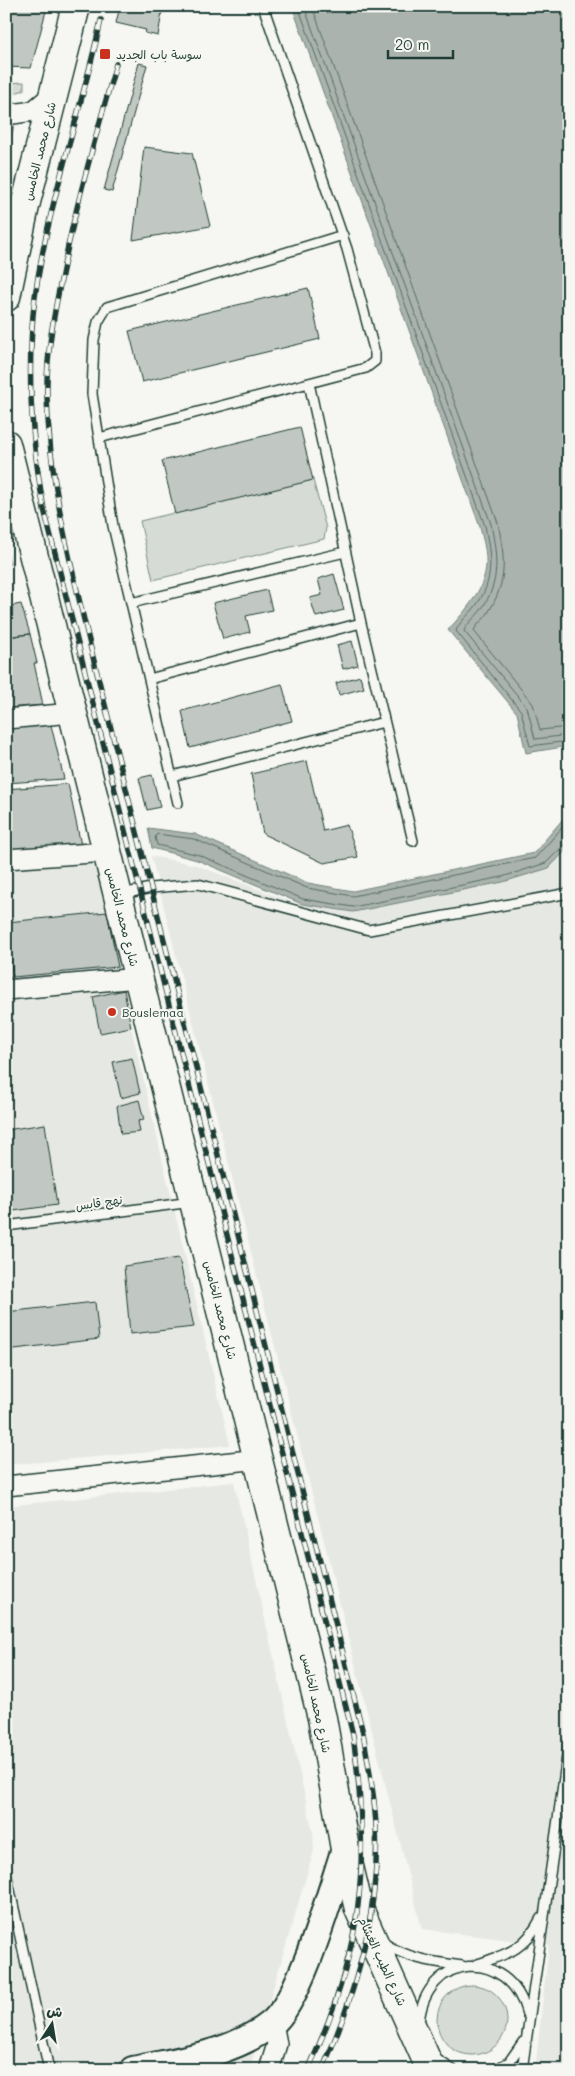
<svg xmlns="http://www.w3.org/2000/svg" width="575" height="2076" font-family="Mali,'Playpen Sans Arabic',sans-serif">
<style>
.built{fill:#e6e8e4}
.green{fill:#d6dbd6;stroke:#7a8c85}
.water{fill:#aab3ae;stroke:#72847d}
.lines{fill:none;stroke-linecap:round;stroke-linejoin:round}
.shore{stroke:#576c65;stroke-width:1}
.building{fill:#c1c8c3;stroke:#1f3d34}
.lane-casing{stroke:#1f3d34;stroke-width:12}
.street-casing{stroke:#1f3d34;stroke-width:22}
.secondary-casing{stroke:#1f3d34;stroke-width:30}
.primary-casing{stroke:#1f3d34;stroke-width:31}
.lane{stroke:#f6f6f2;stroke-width:9}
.street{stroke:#f6f6f2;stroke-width:19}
.secondary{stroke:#f6f6f2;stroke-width:26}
.primary{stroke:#f6f6f2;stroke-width:28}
.rail-casing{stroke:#1f3d34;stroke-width:5.5}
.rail{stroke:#f6f6f2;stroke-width:4;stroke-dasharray:11;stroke-linecap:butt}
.poi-dot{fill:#c8321e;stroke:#f6f6f2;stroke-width:2}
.labels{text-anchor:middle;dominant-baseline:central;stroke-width:4;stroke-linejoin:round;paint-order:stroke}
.poi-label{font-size:12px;fill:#1f3d34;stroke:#f6f6f2;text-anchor:start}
.street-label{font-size:12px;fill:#1f3d34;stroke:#f6f6f2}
</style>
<rect width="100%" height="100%" fill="#f6f6f2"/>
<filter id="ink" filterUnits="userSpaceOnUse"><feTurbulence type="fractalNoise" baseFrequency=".02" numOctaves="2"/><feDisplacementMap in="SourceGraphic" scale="10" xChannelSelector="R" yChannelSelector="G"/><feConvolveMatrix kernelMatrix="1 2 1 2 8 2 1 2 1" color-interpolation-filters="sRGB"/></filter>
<g filter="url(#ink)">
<path class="built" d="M569 848V2070H535L549 1945 422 1929 151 856 196 865 301 906 353 909 548 865Z
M98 860 131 1027 230 1445 6 1465V866Z
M234 1482 313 1832 314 1850 249 2070H6V1506Z"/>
<path class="green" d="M24 82V90L6 96V83Z
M6 126H14L6 157Z
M313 480 326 528 324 539 153 580 140 521Z
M437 2020a35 35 0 1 1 70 0a35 35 0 1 1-70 0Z"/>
<path class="water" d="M292 6H569V746L526 753 517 713 448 630C466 610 488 587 486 558 486 548 482 537 480 527Z
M568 813 569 847 549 868 503 882 353 912 302 904 197 860 152 848 148 828 195 834 308 883 353 891 534 853Z"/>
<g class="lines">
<path class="shore" d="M298 6 485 526C491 556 495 581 475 607 469 615 459 622 456 631L521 711 530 746 569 741
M304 6 491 524C497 557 501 581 481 610 476 617 467 623 464 631L527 707 535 739 569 735
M312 6 498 523C505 558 508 581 488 613 484 620 476 624 474 631L533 704 540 730 569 727
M569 820 535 858 353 896 307 888 194 839 157 834 155 837 157 845 199 855 303 899 353 907 502 877 546 863 564 845 569 844"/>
</g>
<path class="building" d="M6 6 47 7 31 68 6 67Z
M120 6H163L158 36 145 33 146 30 116 23Z
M139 63 147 65 112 192 104 190Z
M144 147 192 153 210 226 133 240Z
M308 288 320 339 142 382 129 331Z
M300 427 313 480 175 514 162 461Z
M6 548 10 564 6 565Z
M334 574 344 610 316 617 310 598 322 595 318 579Z
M267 590 272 610 246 616 250 632 223 639 213 603Z
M21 604 30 634 6 637V607Z
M30 634 37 663H34L43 705 6 708V637Z
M352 641 358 665 343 669 337 645Z
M360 676 364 688 339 695 336 683Z
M282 684 292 721 190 748 182 711Z
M51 725 64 779 6 783V728Z
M307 761 323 831 347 825 358 857 324 863 263 834 251 774Z
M152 775 160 807 147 810 139 778Z
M68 784 81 845 6 852V789Z
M107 912 118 967 13 977 7 922Z
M6 919 13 977 6 978Z
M124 990 131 1027 100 1033 93 997Z
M132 1058 140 1093 121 1098 113 1062Z
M139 1100 144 1120 138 1121 140 1132 121 1134 117 1106Z
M45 1124 57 1205 6 1212V1130Z
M179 1258 194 1327 130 1334 124 1266Z
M95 1302 99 1339 6 1350V1312Z"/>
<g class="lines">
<defs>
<path id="lane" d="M309 383 361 623 413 841
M99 438 366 368 375 361V353L347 249 263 6
M131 603 345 552
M149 679 361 623
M172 776 384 722
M178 803 113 526 92 394 94 340 98 322 107 307 343 235
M122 894 151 888 198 884 369 930 569 893
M6 1226 192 1202
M6 1872 49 2070
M382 1942C407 1959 433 1962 462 1966
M475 1965C507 1954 525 1950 541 1918
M419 2023C425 1952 509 1946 527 2014
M436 2059 453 2070
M495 2070 509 2062 523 2042
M522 2070 569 1742"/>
<path id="street" d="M6 115 33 111 52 95
M6 719 72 713
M6 859 107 852
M6 990 138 978
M6 1486 259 1459
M269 2070 277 2044 273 2023"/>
<path id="secondary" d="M133 2070C179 2060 234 2054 272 2023 301 2000 332 1887 345 1849"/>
<path id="primary" d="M6 297 25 206 76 6
M6 444 322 1718 345 1849 359 1909 431 2070"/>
</defs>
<use href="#lane" class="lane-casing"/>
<use href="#street" class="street-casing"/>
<use href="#secondary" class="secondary-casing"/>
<use href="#primary" class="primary-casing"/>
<use href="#lane" class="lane"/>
<use href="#street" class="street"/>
<use href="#secondary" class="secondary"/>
<use href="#primary" class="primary"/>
<defs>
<path id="rail" d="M101 20C81 113 48 203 35 297 26 368 31 439 44 509L353 1735C371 1864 363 1950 308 2070
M116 64C96 136 75 207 61 280 53 319 46 357 47 396 49 483 71 565 91 649L363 1733C367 1756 371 1778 374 1801 385 1893 359 1987 322 2070"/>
</defs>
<use href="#rail" class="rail-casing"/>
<use href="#rail" class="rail"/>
</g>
</g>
<g class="poi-dot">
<rect x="99" y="48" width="12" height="12" rx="2.5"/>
<circle cx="112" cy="1012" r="5"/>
</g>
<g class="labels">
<g class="poi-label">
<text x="116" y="54">سوسة باب الجديد</text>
<text x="122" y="1012">Bouslemaa</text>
</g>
<g class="street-label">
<text transform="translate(39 151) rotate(-76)">شارع محمد الخامس</text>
<text transform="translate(123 917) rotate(76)">شارع محمد الخامس</text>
<text transform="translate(99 1202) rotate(-8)">نهج قابس</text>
<text transform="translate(221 1310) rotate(76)">شارع محمد الخامس</text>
<text transform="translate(317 1703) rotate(78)">شارع محمد الخامس</text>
<text transform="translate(383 1961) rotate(65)">شارع الطيب الغشام</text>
</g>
</g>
<rect width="575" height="2076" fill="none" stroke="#f6f6f2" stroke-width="25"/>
<rect x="12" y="12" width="550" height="2051" fill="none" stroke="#1f3d34" stroke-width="2" filter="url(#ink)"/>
<g transform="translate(52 2024) rotate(12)" stroke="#f6f6f2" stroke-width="4" paint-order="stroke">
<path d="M0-4L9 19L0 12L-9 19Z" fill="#1f3d34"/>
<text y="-8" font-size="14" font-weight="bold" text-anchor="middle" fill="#1f3d34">ش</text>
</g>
<path d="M388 50v8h65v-8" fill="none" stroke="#1f3d34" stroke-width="2.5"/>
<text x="395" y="50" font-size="15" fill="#1f3d34" stroke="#f6f6f2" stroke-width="4" paint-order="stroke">20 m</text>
</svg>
